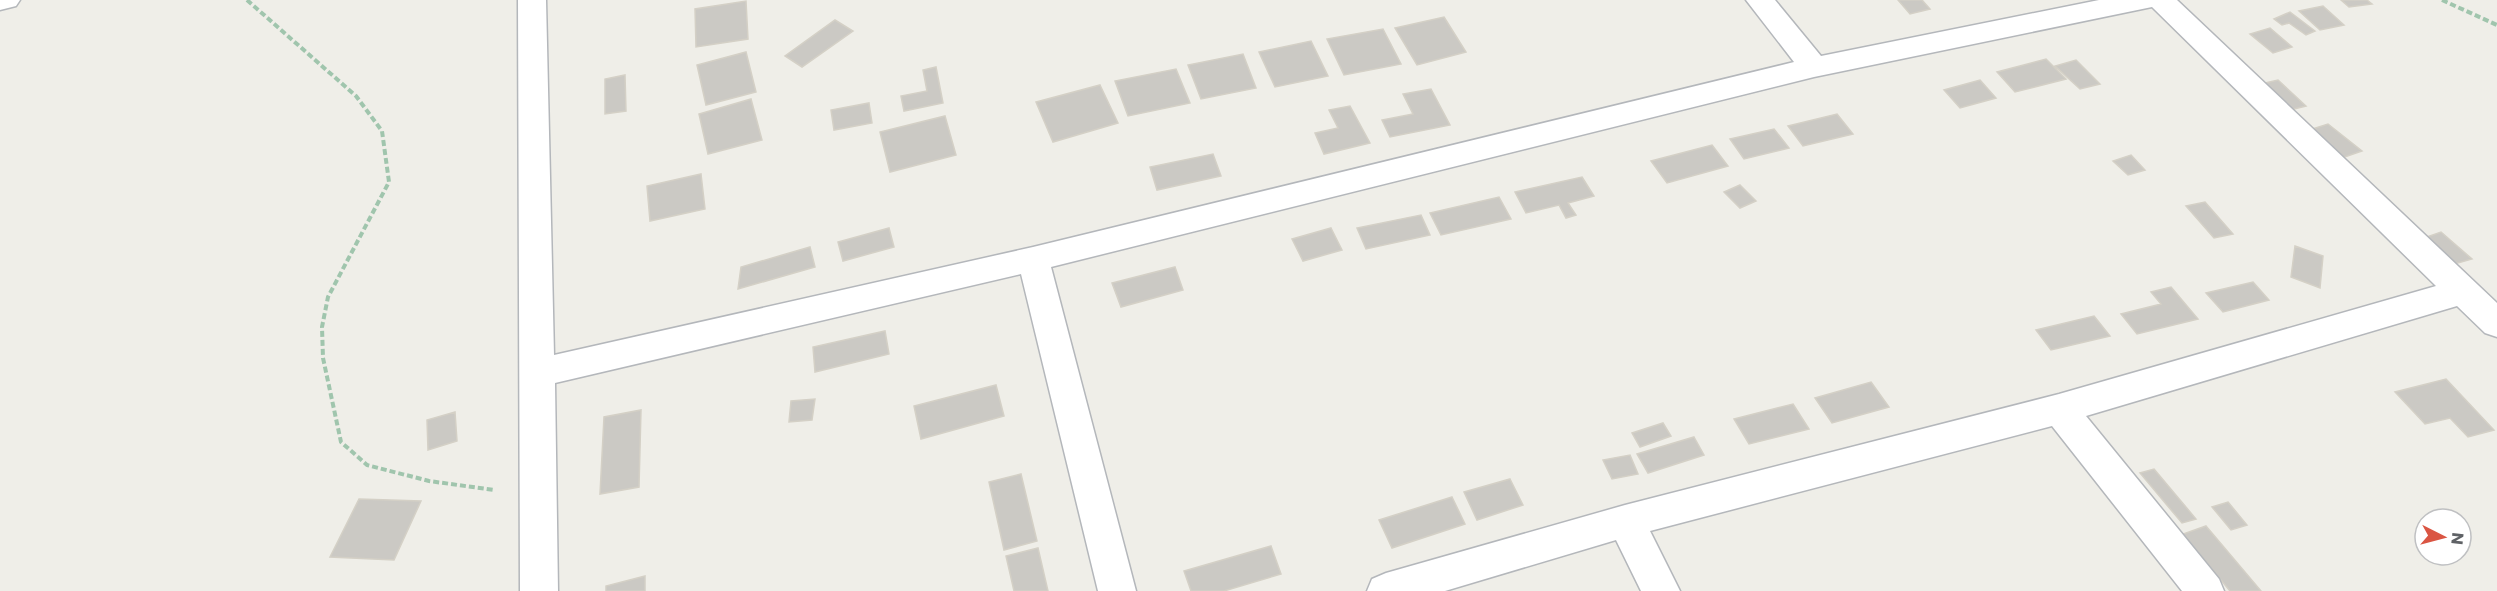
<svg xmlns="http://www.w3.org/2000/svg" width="2497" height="591" font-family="Poppins,sans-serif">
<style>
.building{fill:#cbc9c4;stroke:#d4d0c6;stroke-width:1.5}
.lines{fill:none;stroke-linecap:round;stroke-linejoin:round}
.minor-casing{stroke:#b4b7bb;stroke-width:3}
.path{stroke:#a0c5ad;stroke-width:4;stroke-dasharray:6 3;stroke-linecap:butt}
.minor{fill:#fff;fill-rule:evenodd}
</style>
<rect width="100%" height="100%" fill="#efeee8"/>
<path class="building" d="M1898 0H1922L1930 9 1910 14Z
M2341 0H2367L2372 4 2349 7Z
M746 1 748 39 696 47 695 9Z
M2323 6 2344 25 2320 30 2299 11Z
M2290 12 2315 31 2306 35 2289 23 2282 25 2274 19Z
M1444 17 1466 52 1417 65 1395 28Z
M835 20 853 31 802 67 785 56Z
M2270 28 2292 47 2273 53 2250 34Z
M1383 29 1401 64 1344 75 1327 39Z
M1311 41 1328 76 1275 87 1259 52Z
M746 52 756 92 706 105 697 65Z
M1243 54 1256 88 1201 99 1188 65Z
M2046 59 2066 79 2015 92 1997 72Z
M2076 60 2100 84 2080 89 2055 66Z
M936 67 943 103 904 111 901 96 927 91 923 70Z
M1176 69 1190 103 1128 116 1115 81Z
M625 75 626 111 605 114V79Z
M1980 80 1996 98 1960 108 1944 90Z
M2278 80 2306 106 2290 110 2261 84Z
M1100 85 1118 123 1053 142 1036 102Z
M1431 89 1450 125 1390 137 1382 120 1413 114 1403 94Z
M751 99 762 140 708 154 699 114Z
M869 103 872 123 834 130 831 110Z
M1350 106 1370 143 1324 154 1315 133 1338 128 1329 110Z
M1837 114 1853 134 1803 146 1788 126Z
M945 116 956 155 890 172 880 132Z
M2328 124 2362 151 2342 158 2309 130Z
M1774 129 1789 148 1744 159 1730 139Z
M1712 145 1728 166 1667 183 1651 161Z
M1213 154 1221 176 1157 190 1150 167Z
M2131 155 2145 170 2128 175 2113 161Z
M701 174 705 209 650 221 647 186Z
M1582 177 1594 196 1568 203 1576 215 1566 218 1559 205 1526 213 1515 192Z
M1740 185 1756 201 1740 208 1724 192Z
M1499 197 1511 219 1441 235 1430 213Z
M2205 202 2233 234 2214 238 2186 206Z
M1421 215 1430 235 1366 249 1357 228Z
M889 228 894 247 843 261 838 242Z
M1331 228 1342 250 1303 261 1292 239Z
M2441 232 2472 259 2451 265 2421 239Z
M2295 246 2323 256 2320 288 2291 277Z
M810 247 815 267 738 289 741 267Z
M1175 267 1183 290 1121 307 1112 283Z
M2253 282 2269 300 2223 312 2206 293Z
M2171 287 2198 319 2137 334 2121 314 2161 304 2151 292Z
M2094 316 2110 336 2051 350 2036 330Z
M885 331 889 354 815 372 813 347Z
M2446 379 2494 430 2468 437 2450 418 2425 424 2395 392Z
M1871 382 1889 407 1832 423 1815 398Z
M996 385 1004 416 921 439 914 406Z
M815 399 812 420 789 422 791 401Z
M1793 404 1809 429 1749 444 1734 419Z
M641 410 639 487 600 494 604 417Z
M455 412 457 441 428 450 427 420Z
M1663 423 1671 436 1640 447 1632 433Z
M1694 437 1704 455 1648 473 1637 454Z
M1630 455 1638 474 1612 479 1603 460Z
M2154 469 2196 519 2182 523 2140 473Z
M1021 474 1037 541 1004 550 989 482Z
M1510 479 1523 505 1477 520 1464 492Z
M1452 497 1465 524 1392 548 1379 520Z
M359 499 421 501 394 560 330 557Z
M2228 502 2247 525 2231 530 2212 507Z
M2206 526 2261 591H2230L2183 534Z
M1271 546 1281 574 1224 591H1191L1184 571Z
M1038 548 1048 591H1014L1006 556Z
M645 576V591H606V586Z"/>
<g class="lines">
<defs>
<path id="minor" d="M0 0H20L16 6 0 10Z
M518 0H546L554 355 1033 247 1794 62 1746 0H1775L1821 56 2099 0H2177L2497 303V337L2485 333 2457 306 2086 416 2219 579 2224 591H2182L2052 426 1650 531 1680 591H1641L1616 540 1445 591H1367L1372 579 1386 573 1625 505 2059 394 2436 286 2152 7 1814 77 1051 267 1136 591H1098L1021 274 555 383 558 591H520Z"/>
</defs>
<use href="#minor" class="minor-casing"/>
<path class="path" d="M247 0 356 96 382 131 389 182 328 297 322 327 323 358 341 442 367 465 429 481 494 490
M2442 0 2497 25"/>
<use href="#minor" class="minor"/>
</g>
<g transform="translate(2443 537) rotate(96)"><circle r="28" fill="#ffffff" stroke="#bfc0c2" stroke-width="1.5"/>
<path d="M0-4.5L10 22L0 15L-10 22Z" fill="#da5543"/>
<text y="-9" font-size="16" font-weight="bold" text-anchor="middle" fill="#5f6266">N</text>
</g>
</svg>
